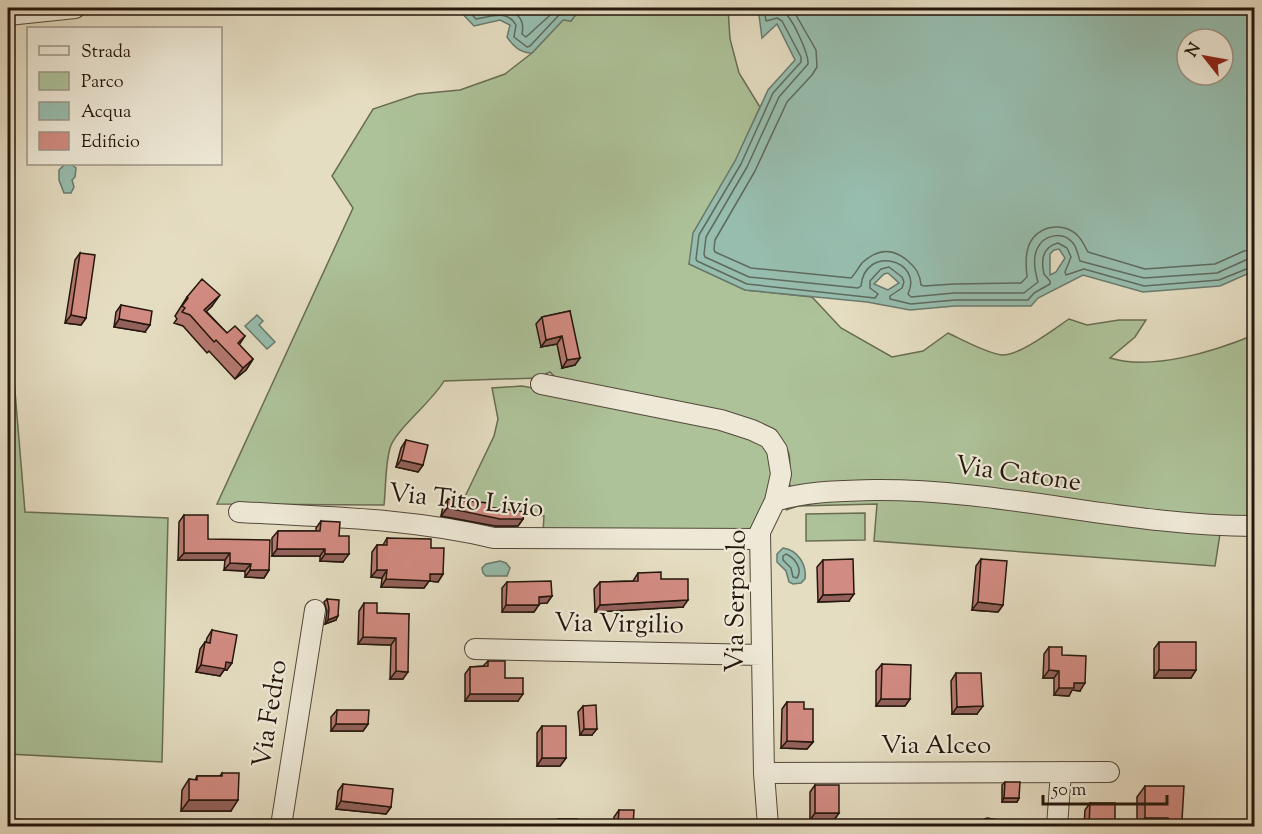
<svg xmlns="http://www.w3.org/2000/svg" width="1262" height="834" font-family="'Sorts Mill Goudy',serif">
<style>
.green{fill:#adc299;stroke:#686c52;stroke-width:1.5}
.water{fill:#97bdae;stroke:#697a6d;stroke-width:1.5;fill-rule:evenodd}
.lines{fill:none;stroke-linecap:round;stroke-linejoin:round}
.shore{stroke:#5e6a5d;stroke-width:1.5}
.street-casing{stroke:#54483a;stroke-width:22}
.street{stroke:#eee9d7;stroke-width:20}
.wall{fill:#b57870;stroke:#24160c;stroke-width:1.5}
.shaded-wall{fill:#93615b;stroke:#24160c;stroke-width:1.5}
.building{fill:#d28b82;stroke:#24160c;stroke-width:1.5}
.labels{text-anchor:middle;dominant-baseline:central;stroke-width:4.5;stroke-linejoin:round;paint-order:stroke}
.street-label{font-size:26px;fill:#24160c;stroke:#eee9d7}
</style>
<rect width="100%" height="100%" fill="#e5ddc2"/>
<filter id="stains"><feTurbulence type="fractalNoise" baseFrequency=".00333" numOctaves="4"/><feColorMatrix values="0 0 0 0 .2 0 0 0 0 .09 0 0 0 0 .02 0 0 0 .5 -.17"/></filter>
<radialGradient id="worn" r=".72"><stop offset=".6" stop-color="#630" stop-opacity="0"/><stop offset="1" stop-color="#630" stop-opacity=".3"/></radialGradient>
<path class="green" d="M581 8H728L730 39 739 73 760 107 689 264 745 290 812 297 841 328 892 357 923 351 948 333C963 340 986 353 1002 355 1019 356 1054 329 1069 319L1087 325 1119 320H1146L1135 337 1110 358C1153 371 1215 351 1254 335V520L791 487 788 481C792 457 791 449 774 432L559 381 550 372 537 378 444 381C432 402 395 430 390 448 385 466 386 487 384 505L217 504 353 208 332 176 373 109 418 94 460 90 505 74 532 53 563 20 571 21Z
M8 319H9L25 512 168 518 162 762 8 754Z
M522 386 675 415 763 442 774 462C770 485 765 517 747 532H543L544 516 460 507 494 436 498 419 492 388Z
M911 494 1220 534 1215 566 874 541 877 504 798 506 786 510 794 502Z
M865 513V540L806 541V514Z"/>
<path class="water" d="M457 8H581L571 21 563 20 532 53C520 53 513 46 507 37L510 25 500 20 474 26Z
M758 8H1254V271L1220 286 1143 292 1083 275 1038 298 1031 306H955L910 310 867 302 745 290 689 264 693 233 735 161 768 90 795 60 777 24 762 38ZM1187 39H1223V75H1187ZM1059 249 1065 258 1056 272 1050 275V254L1054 250ZM888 273 899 283 888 290 874 284 884 274Z
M65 164H71L76 168 75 177 72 180 74 187 71 193H64L59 180V170Z
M257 315 263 321 259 325 275 342 267 349 245 326Z
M783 548C798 550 807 565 805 579L801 583 793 584 789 582 786 571 777 562V554Z
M500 561 506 563 510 568 507 576H486L483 573 482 568 486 564Z"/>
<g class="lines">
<path class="shore" d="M466 8 476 19C491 17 507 9 516 25L514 37 527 47 530 46 559 15 568 14 573 8
M505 8C518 14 525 19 522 34L526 37 558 8
M764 8 766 21 777 18 782 21 801 57V62L773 93 741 164 699 235 696 259 697 261 747 284 875 298 878 294 870 288V281L881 269 889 267 902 277 904 282 902 288 890 296V299L911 304 955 300H1028L1034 293 1050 284V281L1044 274C1041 261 1042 247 1058 243L1067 248 1071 257 1065 272 1066 275 1084 269 1144 286 1219 280 1254 266
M771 8 773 10C778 11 783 11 787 15 794 23 809 54 808 64L779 97 747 167 706 237 704 254 705 257 749 277 858 288 861 286C865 244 924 260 908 294L911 297 954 293H1024L1038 282C1035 272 1033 258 1037 249 1044 234 1063 231 1073 243 1077 248 1078 255 1080 261L1144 278 1217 273 1248 259 1254 258
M792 8 816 50 817 67 812 75 787 102 755 171 715 240 714 249 715 252 751 268 851 278C855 274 858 268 862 263 877 249 892 247 908 261 916 268 920 274 921 285L924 286 954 284 1021 283 1027 277C1026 268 1025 257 1028 248 1034 226 1063 220 1078 236 1083 241 1085 247 1088 252L1145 269 1215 264 1244 251 1254 249
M786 554C795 558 803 569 797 578L793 577 791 568 783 560V556Z"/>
<defs>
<path id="street" d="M8 15 75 8
M541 384 721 420 752 430 769 438 777 450 781 474 775 501 760 532 764 773 768 826
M775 501C807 491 841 491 874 490 1002 489 1127 526 1254 526
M239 512C324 517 410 518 494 538L760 539
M475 649 762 655
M764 773 1109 772
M281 826 315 610
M1057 826 1061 772"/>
</defs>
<use href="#street" class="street-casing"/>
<use href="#street" class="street"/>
</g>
<path class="wall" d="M80 253 86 318 81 325 65 323 75 260Z
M187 297 212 306 206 311 227 333 245 336 239 345 253 359 246 370 235 379 209 351 207 353 183 326 174 323 177 319 175 316Z
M121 305 145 332 114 327 116 312Z
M570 311 575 365 562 368 557 344 541 347 536 324 542 317Z
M406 440 423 465 418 472 396 467 401 448Z
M448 499 523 519 518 526H495L441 516 443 506Z
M184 515 208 539 269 570 264 578 245 577V571L224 570 225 560H178L179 522Z
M321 521 343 562 320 561V556H272V538L278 531H316V528Z
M387 538 431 548 443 574 438 582 429 581 424 588 381 587 382 578 371 577 372 552 377 545H383Z
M981 559 1003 605 998 612 972 610 976 566Z
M823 560 849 601 818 602 817 567Z
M638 573 661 579 683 607 595 612 594 589 600 582 633 581Z
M507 582 552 596 547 603H539L534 612H502V588Z
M327 599 336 620 325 624 327 611 324 602Z
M364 603 377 613 409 614 403 679H390L391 645 358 644 359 611Z
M212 630 227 670H224L220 676 196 672 200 649 205 642H206L207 638Z
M1159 642 1196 670 1191 678H1154V649Z
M1049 647 1062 655 1080 691 1072 690 1069 696 1054 695V678H1043L1044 654Z
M1254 647V675H1253V648Z
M488 661 505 678 518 701H465V674L470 667 483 666Z
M882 664 910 699 905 706H876V671Z
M956 673 977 714H952L951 681Z
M787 702 804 709 813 742 807 749 781 748 782 709Z
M583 706 592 735H580L578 712Z
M337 710 368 724 363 731H331V717Z
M542 726 566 758 560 766H537V733Z
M222 773 231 811H181L182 790 189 779 195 780 197 776H220Z
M1005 782 1019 798 1017 802H1002V785Z
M343 784 391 807 386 814 336 809 338 791Z
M815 785 839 813 834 820H810V792Z
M1145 786 1182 820 1178 826H1137V797Z
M1090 803 1115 826H1084L1085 810Z
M619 810 633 826H600L603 823 613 824 614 817Z
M558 819 577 826H555V822Z"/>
<path class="shaded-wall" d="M220 295 212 306 197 321 204 310Z
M71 315 86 318 81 325 65 323Z
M119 319 150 325 145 332 114 327Z
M562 336 557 344 541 347 546 340Z
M580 358 575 365 562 368 567 360Z
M253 359 246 370 235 379 243 368Z
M401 460 423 465 418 472 396 467Z
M447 508 523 519 518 526H495L441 516Z
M277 549H325L320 556H272Z
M184 553H230L225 560H178Z
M325 554H349L343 562 320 561Z
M230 563 251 564 245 571 224 570Z
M250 570H269L264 578 245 577Z
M377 570H387L382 578 371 577Z
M430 574H443L438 582 429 581 424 588 381 587 386 579Z
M854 594 849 601 818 602 823 595Z
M552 596 547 603 534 604 539 597Z
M688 600 683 607 595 612 600 605Z
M978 602 1003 605 998 612 972 610Z
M506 605H539L534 612H502Z
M338 616 336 620 325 624 328 620Z
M363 637 396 638 391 645 358 644Z
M226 662 232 663 227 670H224L220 676 196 672 201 665Z
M1049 670 1059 671 1054 678H1043Z
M1159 670H1196L1191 678H1154Z
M396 671 408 672 403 679H390Z
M1074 683H1085L1080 691 1072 690 1069 696 1054 695 1059 688Z
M470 694H523L518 701H465Z
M881 699H910L905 706H876Z
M983 706 977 714H952L957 707Z
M336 724H368L363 731H331Z
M584 729H597L592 735H580Z
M787 741 813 742 807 749 781 748Z
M542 758H566L560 766H537Z
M1004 798H1019L1017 802H1002Z
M189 800H238L231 811H181Z
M341 801 391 807 386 814 336 809Z
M815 813H839L834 820H810Z
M1145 818H1168L1162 826H1139Z
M1168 820H1182L1178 826H1164Z"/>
<path class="building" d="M80 253 95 255 86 318 71 315Z
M202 279 220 295 204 310 227 333 235 326 245 336 238 343 253 359 243 368 216 340 214 342 190 315 182 312 185 308 182 306 188 298 187 297Z
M121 305 152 311 150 325 119 319Z
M570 311 580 358 567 360 562 336 546 340 542 317Z
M406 440 428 445 423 465 401 460Z
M448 499 488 503 487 507 524 512 523 519H500L447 508Z
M184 515H208V539L270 540 269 570H250L251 564 230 563V553H184Z
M321 521 340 522 339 536H349V554H325V549H277L278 531H320Z
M387 538 431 539V548H444L443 574H430V581L386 579 387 570H377V545H387Z
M853 559 854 594 823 595V560Z
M981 559 1007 561 1003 605 978 602Z
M661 572V579H688V600L600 605V582L638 581V573Z
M551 581 552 596 539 597V605H506L507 582Z
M327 599 339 600 338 616 328 620 329 608Z
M364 603H377V613L409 614 408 672 396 671V638L363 637Z
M212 630 237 635 232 663 226 662 225 669 201 665 205 642 210 643Z
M1159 642H1196V670H1159Z
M1049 647H1062V655L1086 656 1085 683H1074V688H1059V671L1049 670Z
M488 661H505V678H523V694H470V667L488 666Z
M882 664 911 665 910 699H881Z
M956 673H981L983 706 957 707Z
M787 702H804V709H813V742L787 741Z
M596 705 597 729H584L583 706Z
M337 710H369L368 724H336Z
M542 726H566V758H542Z
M222 773H239L238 800H189V779L197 780V776H222Z
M1005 782H1020L1019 798H1004Z
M343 784 393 789 391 807 341 801Z
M815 785H839V813H815Z
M1145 786H1184L1182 820H1168V818H1145Z
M1090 803H1115V826H1089Z
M8 809H14L13 819 26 820 25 826H8Z
M619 810H634L633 826H603V823L618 824Z
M987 818 1004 821 1003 826H974V824Z
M558 819H577V826H558Z"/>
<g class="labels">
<g class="street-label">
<text transform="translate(1018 475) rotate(8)">Via Catone</text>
<text transform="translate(466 502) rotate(6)">Via Tito Livio</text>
<text transform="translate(737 601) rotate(-89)">Via Serpaolo</text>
<text transform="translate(619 625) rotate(1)">Via Virgilio</text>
<text transform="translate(271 714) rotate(-81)">Via Fedro</text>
<text x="936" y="746">Via Alceo</text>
</g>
</g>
<rect width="1262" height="834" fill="none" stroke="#e5ddc2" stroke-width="30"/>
<rect x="9" y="9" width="1244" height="816" fill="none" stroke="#24160c" stroke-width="3"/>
<rect x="15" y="15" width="1232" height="804" fill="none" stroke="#24160c" stroke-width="1.5"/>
<rect x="27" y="27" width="195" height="138" fill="#eee9d7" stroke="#9d9586" stroke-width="1.5"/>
<rect x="39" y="46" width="30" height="9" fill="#eee9d7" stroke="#9d9586" stroke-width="1.5"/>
<text x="81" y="57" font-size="18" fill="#24160c">Strada</text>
<rect x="39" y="72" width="30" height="18" fill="#adc299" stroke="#9d9586" stroke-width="1.5"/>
<text x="81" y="87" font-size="18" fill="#24160c">Parco</text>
<rect x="39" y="102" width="30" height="18" fill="#97bdae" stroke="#9d9586" stroke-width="1.5"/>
<text x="81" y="117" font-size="18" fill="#24160c">Acqua</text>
<rect x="39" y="132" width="30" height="18" fill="#d28b82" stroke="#9d9586" stroke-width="1.5"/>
<text x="81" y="147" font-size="18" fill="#24160c">Edificio</text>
<g transform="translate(1205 57) rotate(301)"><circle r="28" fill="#eee9d7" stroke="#9d9586" stroke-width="1.5"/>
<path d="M0-4.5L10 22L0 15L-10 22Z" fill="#8f2418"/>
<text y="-9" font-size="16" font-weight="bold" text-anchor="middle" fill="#24160c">N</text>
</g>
<path d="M1043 795v9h124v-9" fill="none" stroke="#24160c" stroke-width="3"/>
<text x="1052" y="795" font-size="18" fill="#24160c" stroke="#eee9d7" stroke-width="4.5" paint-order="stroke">50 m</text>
<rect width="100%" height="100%" filter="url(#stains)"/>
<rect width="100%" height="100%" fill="url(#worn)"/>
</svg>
